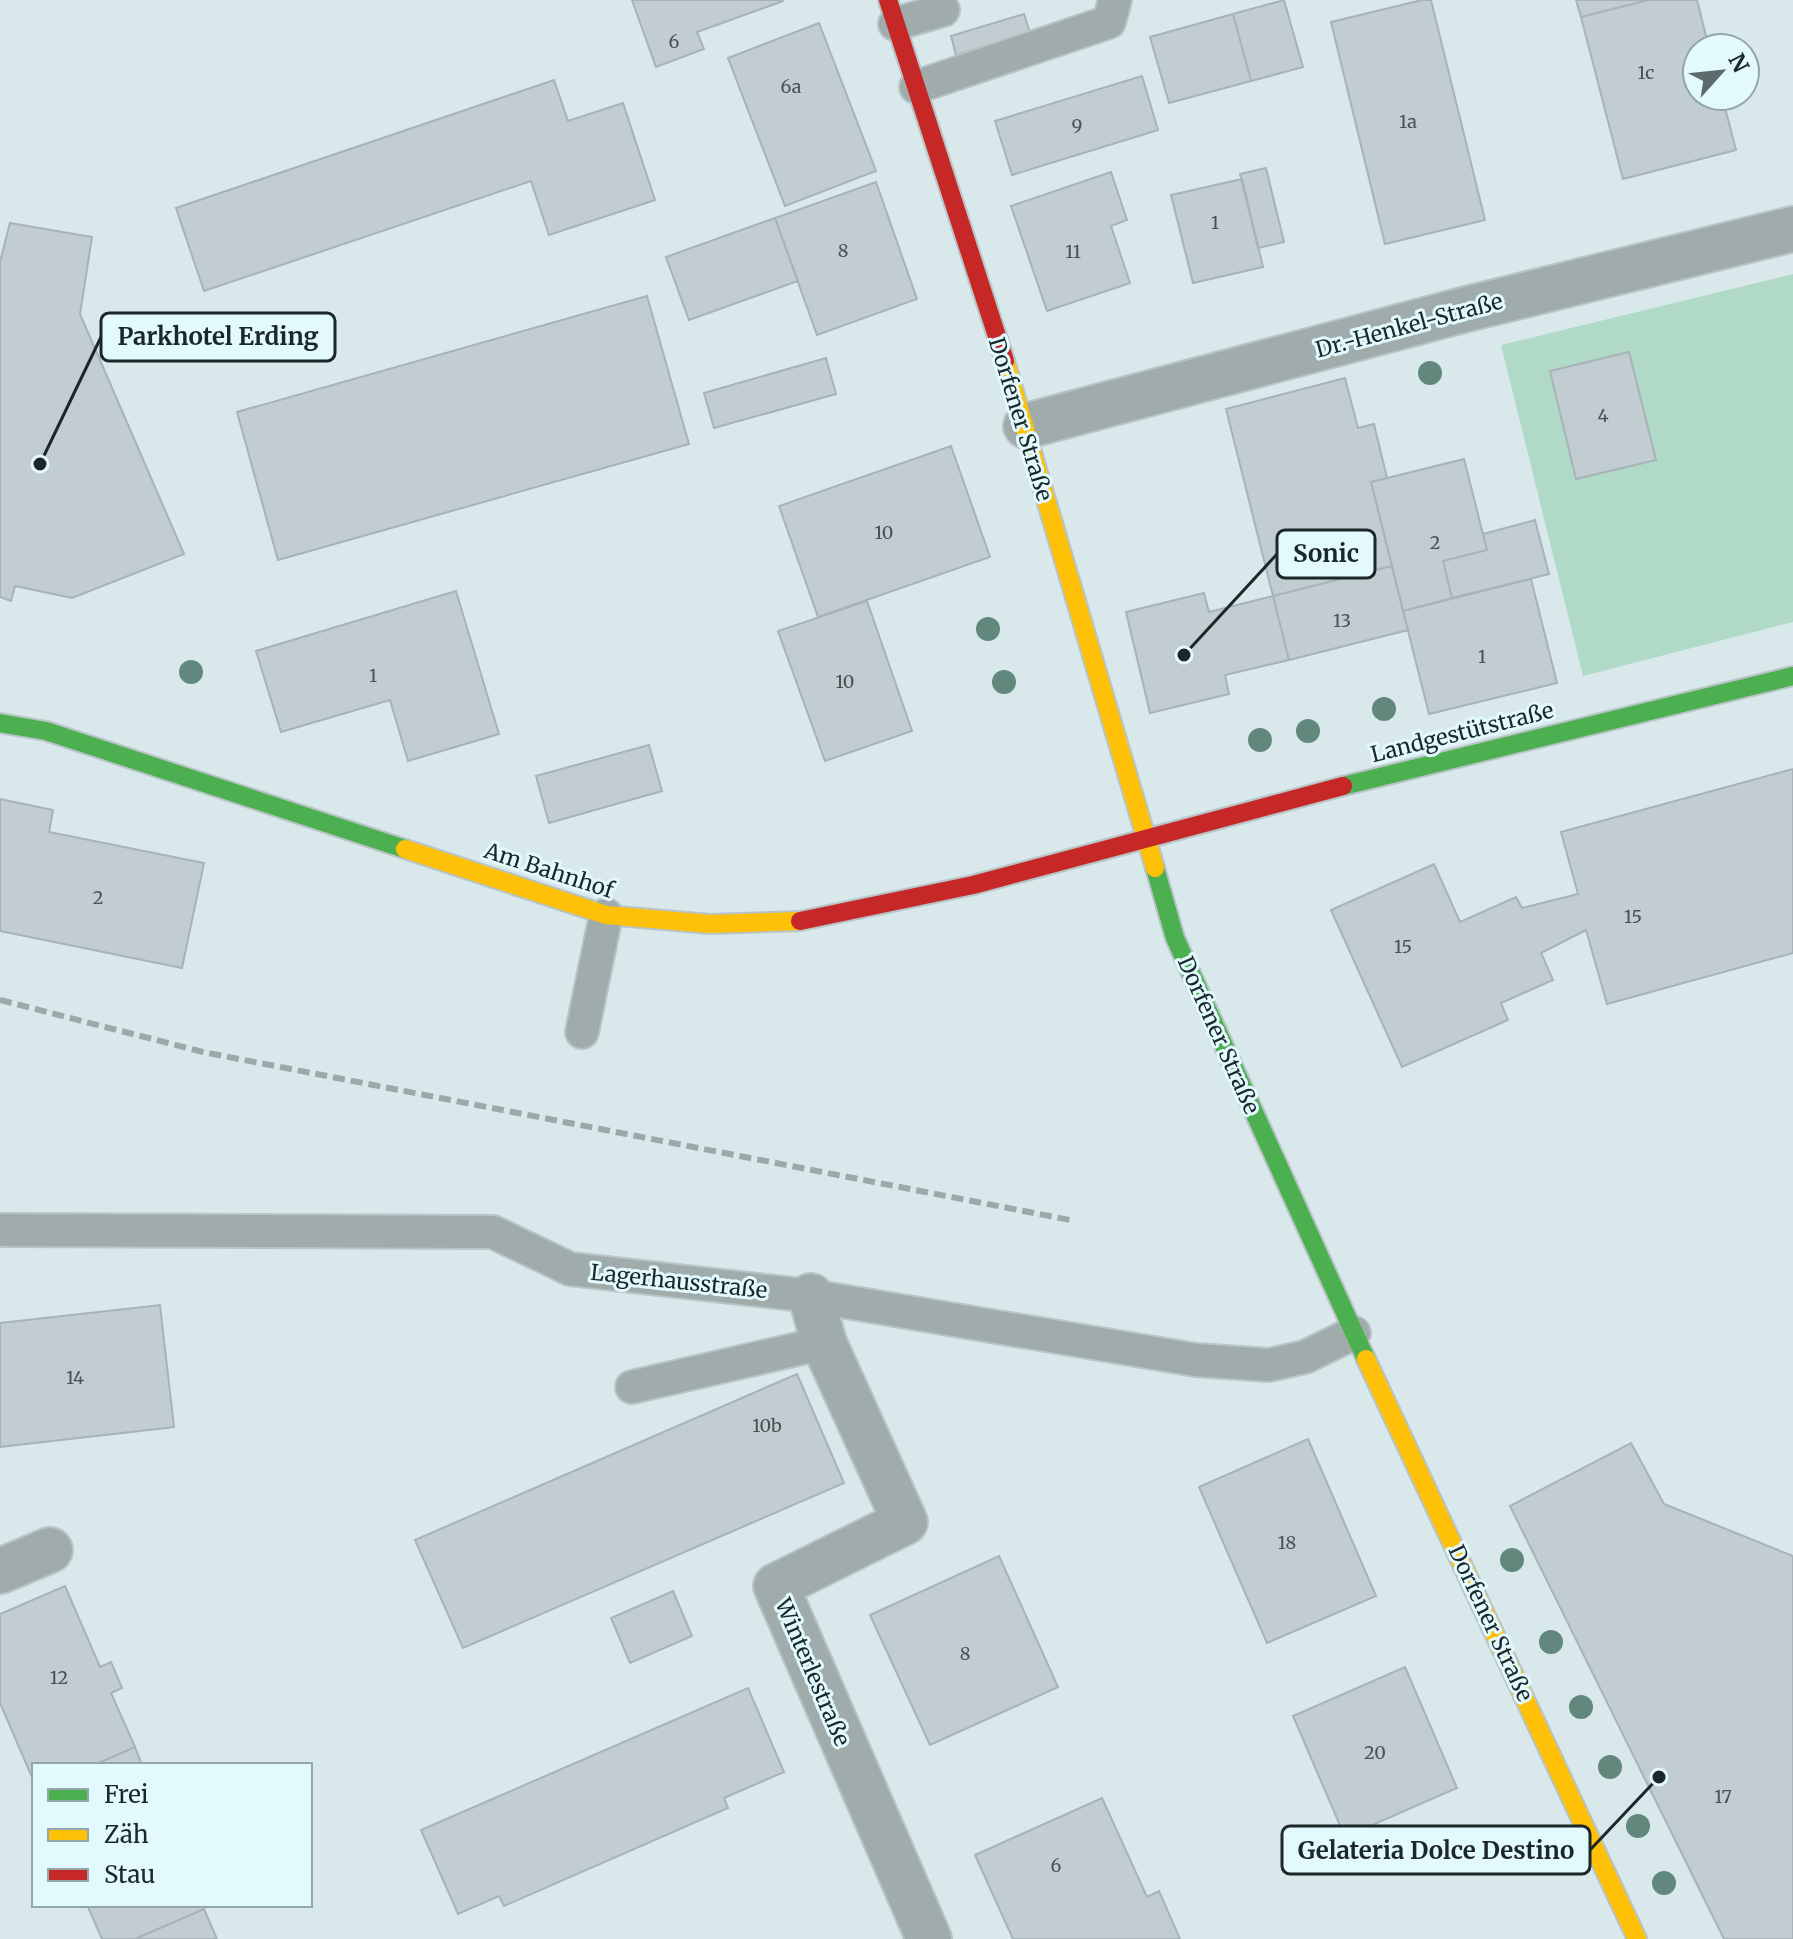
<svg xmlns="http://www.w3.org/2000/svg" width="1793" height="1939" font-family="Merriweather,serif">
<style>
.green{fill:#b0d9c8}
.building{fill:#c1cdd1;stroke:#a7b3b7;stroke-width:2}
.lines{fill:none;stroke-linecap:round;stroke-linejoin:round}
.lane-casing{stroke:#b8c4c6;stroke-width:36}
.street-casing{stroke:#b8c4c6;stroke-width:48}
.fast-casing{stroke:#b8c4c6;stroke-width:22}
.slow-casing{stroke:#b8c4c6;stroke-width:22}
.jam-casing{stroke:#b8c4c6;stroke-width:22}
.lane{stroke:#a0acac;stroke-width:32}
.street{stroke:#a0acac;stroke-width:44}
.fast{stroke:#4caf50;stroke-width:18}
.slow{stroke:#ffc107;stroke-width:18}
.jam{stroke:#c62828;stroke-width:18}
.rail{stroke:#9ca8aa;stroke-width:6;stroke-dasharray:12 6;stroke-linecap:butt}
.tree{fill:#62887e}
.labels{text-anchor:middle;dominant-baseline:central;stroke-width:6;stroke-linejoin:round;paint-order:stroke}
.number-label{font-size:18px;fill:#475255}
.street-label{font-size:22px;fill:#1c2729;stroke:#e2fafe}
.leader{fill:none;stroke:#1c2729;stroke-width:3}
.callout-dot{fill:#1c2729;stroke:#e2fafe;stroke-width:3}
.callout{fill:#e2fafe;stroke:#1c2729;stroke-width:3}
.callout-label{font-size:24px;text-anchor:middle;font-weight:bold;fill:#1c2729}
</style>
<rect width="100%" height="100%" fill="#d8e8eb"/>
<path class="green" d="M1793 274V622L1583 676 1501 345Z"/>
<path class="building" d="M632 0H782L783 1 697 32 704 49 656 67Z
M1284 0 1303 67 1251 81 1233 14Z
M1422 0H1431L1485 220 1385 244 1331 22Z
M1576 0H1648L1581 17Z
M1648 0H1697L1709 48H1697V96H1722L1736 150 1623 179 1581 17Z
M1024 14 1030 33 956 55 951 36Z
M1233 14 1251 81 1169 103 1150 37Z
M819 23 876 171 785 206 728 58Z
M1142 76 1158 130 1012 175 995 121Z
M554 80 568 121 623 103 655 200 549 235 531 181 204 291 176 208Z
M1266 168 1284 242 1258 248 1240 174Z
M1111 172 1127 220 1111 226 1130 283 1047 311 1011 206Z
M1242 179 1263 267 1193 283 1171 195Z
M876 182 917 299 817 335 775 218Z
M775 218 798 281 689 320 666 257Z
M10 223 92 237 80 314 184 554 72 598 15 586 11 601 0 597V262Z
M647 296 689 444 278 560 237 412Z
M1629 352 1656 460 1576 479 1550 371Z
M826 358 836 394 714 428 704 393Z
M1345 378 1358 428 1374 424 1387 478 1371 482 1392 566 1273 596 1226 409Z
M951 446 990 557 818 617 779 506Z
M1464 459 1487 550 1443 561 1452 598 1403 611 1371 482Z
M1535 520 1549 574 1452 598 1443 561 1487 550 1483 534Z
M1392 566 1408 630 1289 660 1273 596Z
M1531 579 1557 683 1429 714 1403 611Z
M456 591 499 734 408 761 390 700 281 732 256 651Z
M1204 593 1209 612 1273 596 1289 660 1225 675 1229 694 1150 713 1126 612Z
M867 601 912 731 825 761 778 631Z
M649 745 662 791 549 823 536 776Z
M1793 769V953L1607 1004 1586 930 1541 953 1553 980 1501 1003 1508 1020 1402 1067 1331 910 1434 864 1460 922 1516 897 1522 908 1578 894 1561 832Z
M0 799 53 810 49 832 204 863 182 968 0 931Z
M160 1305 174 1427 0 1447V1323Z
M797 1374 844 1483 463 1648 415 1540Z
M1308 1439 1376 1596 1267 1643 1199 1487Z
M1631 1443 1664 1504 1793 1556V1939H1724L1510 1506Z
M999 1556 1058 1687 930 1745 870 1615Z
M65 1586 100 1667 111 1662 122 1688 111 1693 135 1747 94 1765H34V1782L0 1703V1614Z
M673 1591 692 1636 630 1663 611 1618Z
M1405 1667 1457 1788 1345 1837 1293 1716Z
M748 1688 784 1772 724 1798 728 1808 504 1906 499 1896 458 1914 421 1830Z
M135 1747 142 1765H94Z
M1102 1798 1147 1897 1159 1891 1180 1939H1013L975 1855Z
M87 1905H203L204 1909 135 1939H102Z
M204 1909 217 1939H135Z"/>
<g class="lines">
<defs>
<path id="lane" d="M895 24 943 10
M916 87 1109 22 1115 0
M582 1032 606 915
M0 1230 493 1232 570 1269 811 1296 1196 1360 1269 1365 1305 1357 1354 1333
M632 1387 824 1343"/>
<path id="street" d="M1026 426 1463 310 1793 229
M811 1296 824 1343 905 1522 776 1586 929 1939
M0 1571 50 1550"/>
<path id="fast" d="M0 723 46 731 405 849
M1343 786 1793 676
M1155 868 1175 938 1366 1359"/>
<path id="slow" d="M1005 361 1155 868
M405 849 606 915 710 924 800 921
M1366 1359 1637 1939"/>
<path id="jam" d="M888 0 1005 361
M800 921 973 885 1343 786"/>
</defs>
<use href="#lane" class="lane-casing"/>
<use href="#street" class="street-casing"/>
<use href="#fast" class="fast-casing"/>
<use href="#slow" class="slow-casing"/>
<use href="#jam" class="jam-casing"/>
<use href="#lane" class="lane"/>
<use href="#street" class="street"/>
<use href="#fast" class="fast"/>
<use href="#slow" class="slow"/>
<use href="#jam" class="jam"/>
<path class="rail" d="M0 1000 203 1052 1070 1220"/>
</g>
<g class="tree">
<circle cx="1430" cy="373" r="12"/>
<circle cx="988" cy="629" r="12"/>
<circle cx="191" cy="672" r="12"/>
<circle cx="1004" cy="682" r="12"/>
<circle cx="1384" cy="709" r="12"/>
<circle cx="1308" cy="731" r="12"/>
<circle cx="1260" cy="740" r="12"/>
<circle cx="1512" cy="1560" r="12"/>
<circle cx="1551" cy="1642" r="12"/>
<circle cx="1581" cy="1707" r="12"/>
<circle cx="1610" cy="1767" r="12"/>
<circle cx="1638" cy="1826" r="12"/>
<circle cx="1664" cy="1883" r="12"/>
</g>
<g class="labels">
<g class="number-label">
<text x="674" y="41">6</text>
<text x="1646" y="72">1c</text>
<text x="791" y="86">6a</text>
<text x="1408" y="121">1a</text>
<text x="1077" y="125">9</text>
<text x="1215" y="222">1</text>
<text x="843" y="250">8</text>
<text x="1073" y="251">11</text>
<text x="1603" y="415">4</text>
<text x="884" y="532">10</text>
<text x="1435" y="542">2</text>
<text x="1342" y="620">13</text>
<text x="1482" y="656">1</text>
<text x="373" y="675">1</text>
<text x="845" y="681">10</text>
<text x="98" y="897">2</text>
<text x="1633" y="916">15</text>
<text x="1403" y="946">15</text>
<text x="75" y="1377">14</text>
<text x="767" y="1425">10b</text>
<text x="1287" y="1542">18</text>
<text x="965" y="1653">8</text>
<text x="59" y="1677">12</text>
<text x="1375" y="1752">20</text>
<text x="1723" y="1796">17</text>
<text x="1056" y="1865">6</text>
</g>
<g class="street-label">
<text transform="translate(1409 325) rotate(-15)">Dr.-Henkel-Straße</text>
<text transform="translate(1021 419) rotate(73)">Dorfener Straße</text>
<text transform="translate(1462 732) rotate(-14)">Landgestütstraße</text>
<text transform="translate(549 870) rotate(18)">Am Bahnhof</text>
<text transform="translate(1219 1035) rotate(66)">Dorfener Straße</text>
<text transform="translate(679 1281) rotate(6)">Lagerhausstraße</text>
<text transform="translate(1491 1623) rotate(65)">Dorfener Straße</text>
<text transform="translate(813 1672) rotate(67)">Winterlestraße</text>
</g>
</g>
<path class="leader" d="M40 464L101 337M1184 655L1277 554M1659 1777L1590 1850"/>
<g class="callout-dot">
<circle cx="40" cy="464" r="8"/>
<circle cx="1184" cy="655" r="8"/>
<circle cx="1659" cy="1777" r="8"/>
</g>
<g class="callout">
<rect x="101" y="313" width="234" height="48" rx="8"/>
<rect x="1277" y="530" width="98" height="48" rx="8"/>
<rect x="1282" y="1826" width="308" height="48" rx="8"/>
</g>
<g class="callout-label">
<text x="218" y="345">Parkhotel Erding</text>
<text x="1326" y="562">Sonic</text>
<text x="1436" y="1859">Gelateria Dolce Destino</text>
</g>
<rect x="32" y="1763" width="280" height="144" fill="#e2fafe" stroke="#93a6a9" stroke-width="2"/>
<rect x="48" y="1789" width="40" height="12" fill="#4caf50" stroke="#93a6a9" stroke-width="2"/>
<text x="104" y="1803" font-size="24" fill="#1c2729">Frei</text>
<rect x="48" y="1829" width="40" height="12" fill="#ffc107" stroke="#93a6a9" stroke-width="2"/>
<text x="104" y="1843" font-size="24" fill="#1c2729">Zäh</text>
<rect x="48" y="1869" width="40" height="12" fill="#c62828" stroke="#93a6a9" stroke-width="2"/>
<text x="104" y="1883" font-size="24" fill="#1c2729">Stau</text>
<g transform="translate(1721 72) rotate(63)"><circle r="38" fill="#e2fafe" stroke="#93a6a9" stroke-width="2"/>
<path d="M0-6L14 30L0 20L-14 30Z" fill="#5e6b6d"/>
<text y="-12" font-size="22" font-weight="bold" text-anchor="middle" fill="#1c2729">N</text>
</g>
</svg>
